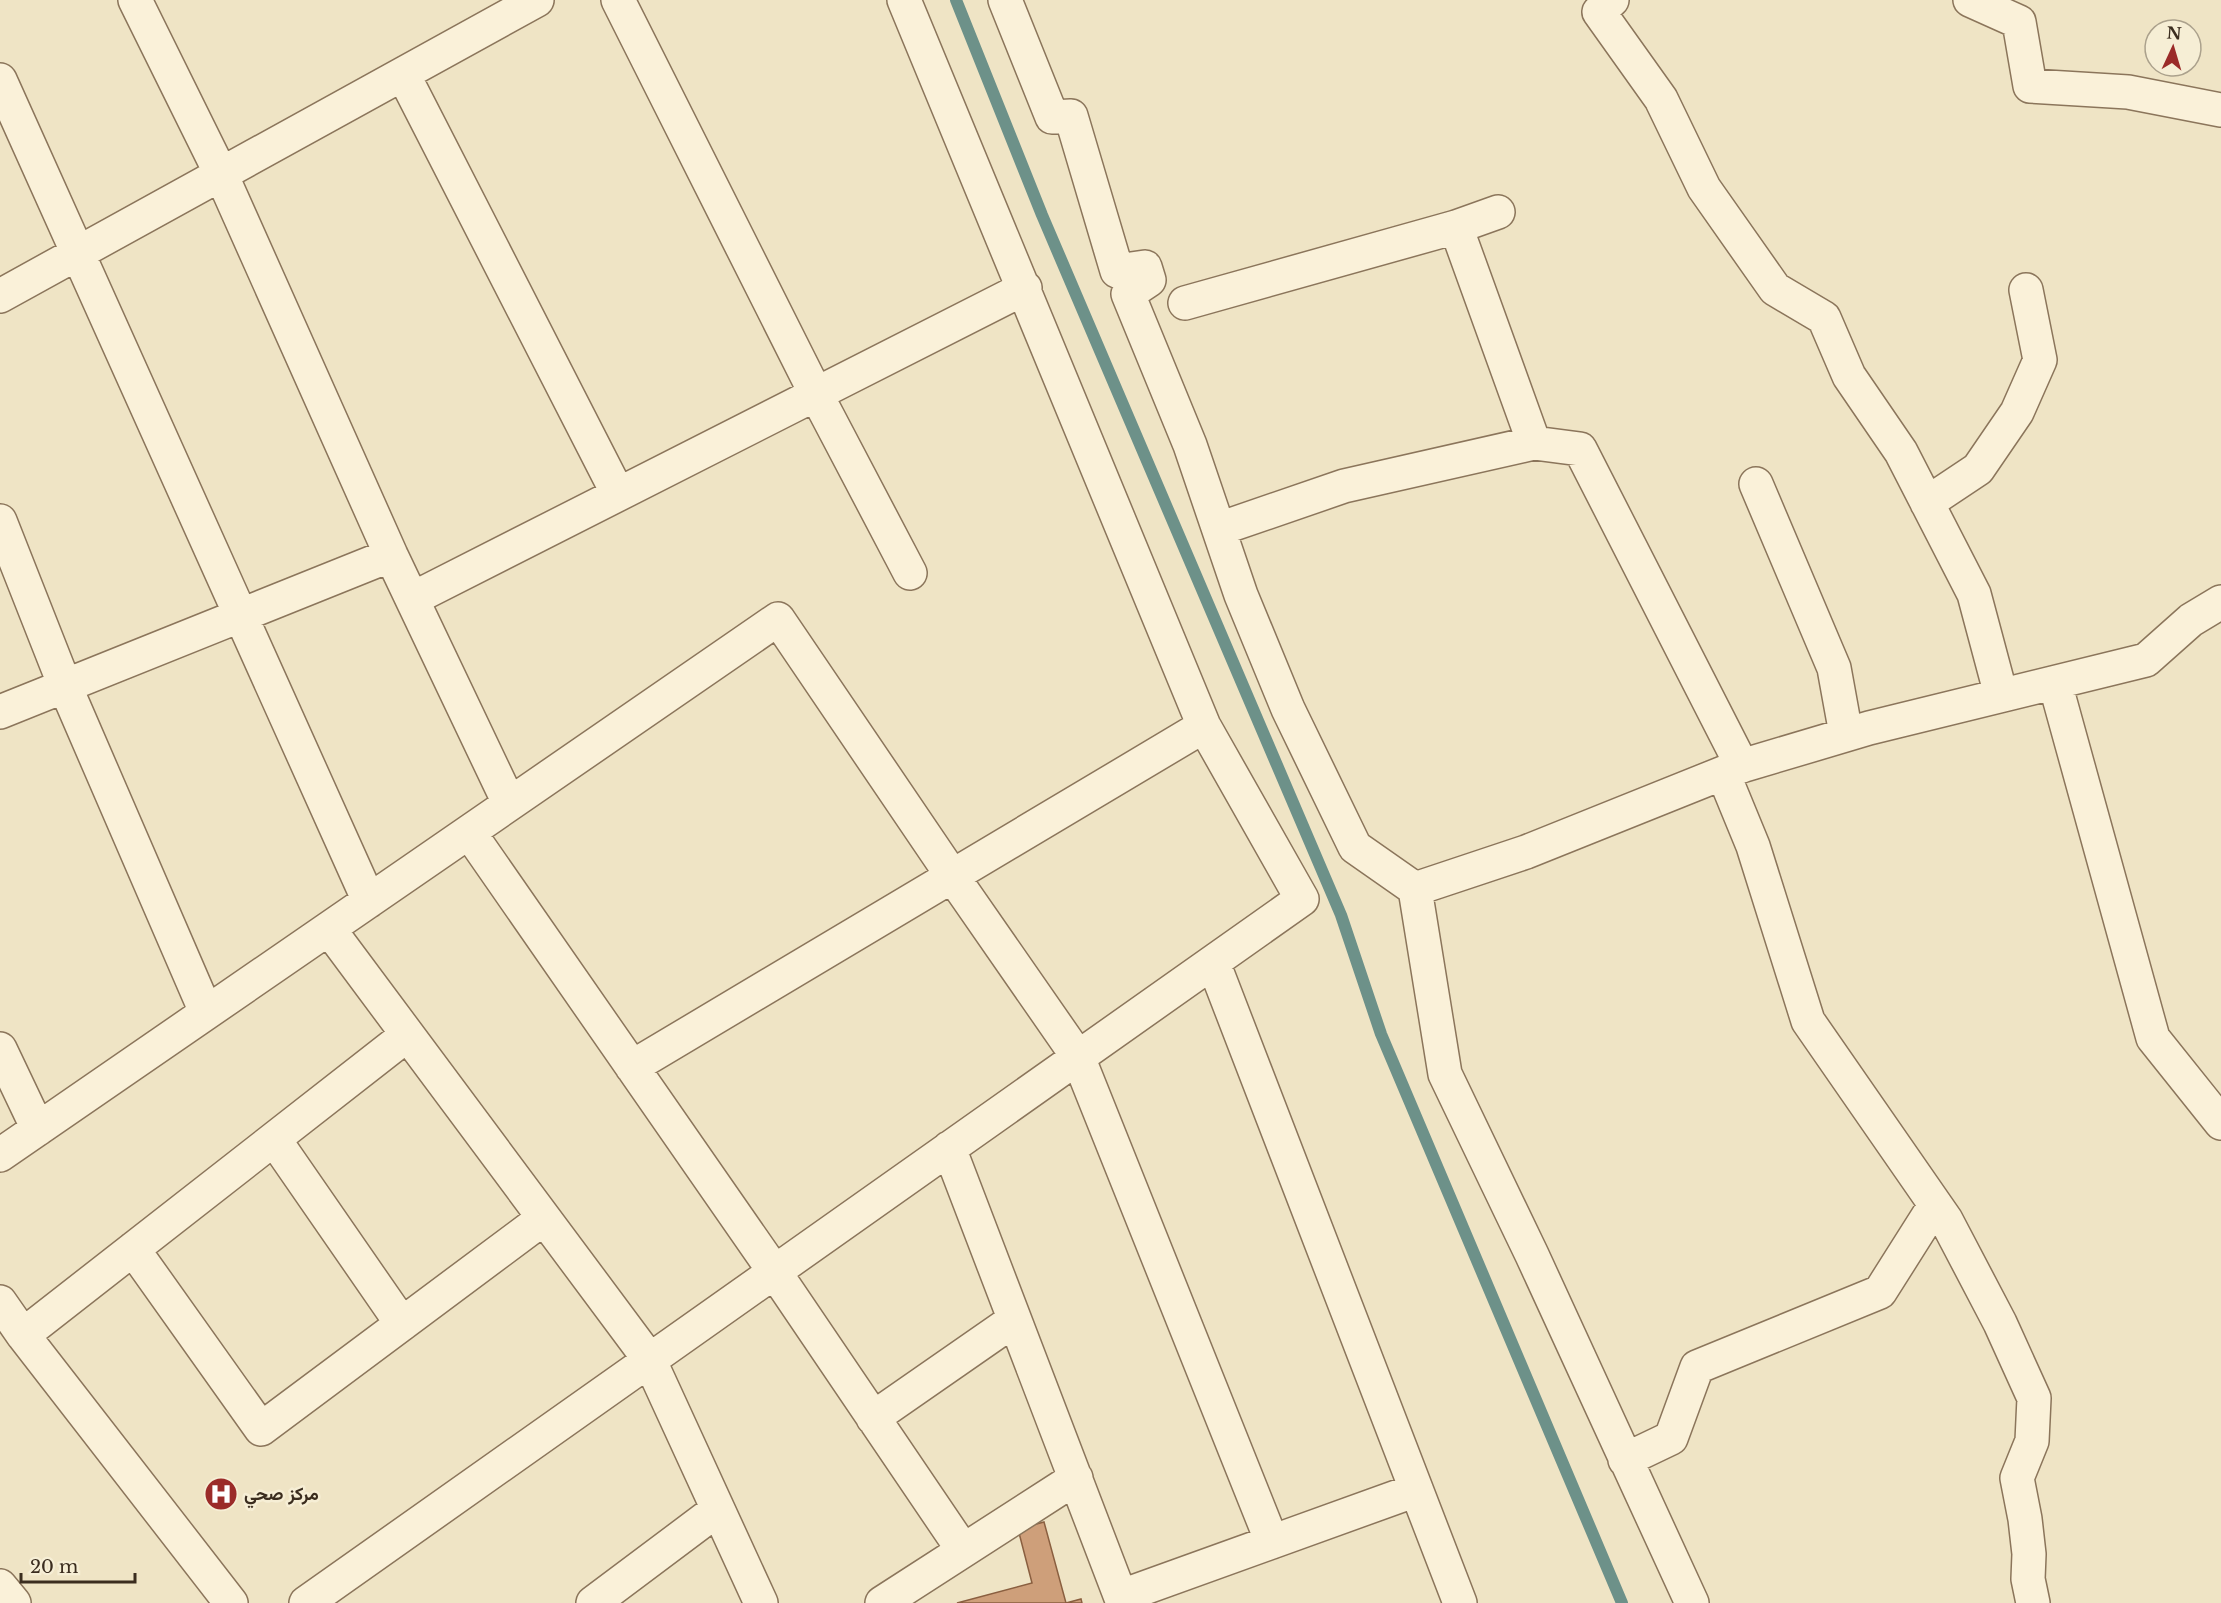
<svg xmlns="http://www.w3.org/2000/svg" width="2221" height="1603" font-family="'Libre Baskerville',Vazirmatn,serif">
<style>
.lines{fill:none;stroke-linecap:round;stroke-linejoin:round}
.stream{stroke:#6d9189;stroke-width:12}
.building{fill:#ce9f7a;stroke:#8a5f40;stroke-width:1.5}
.street-casing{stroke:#8b755b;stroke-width:36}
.street{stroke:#faf1d9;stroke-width:33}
.labels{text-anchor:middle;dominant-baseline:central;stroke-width:5;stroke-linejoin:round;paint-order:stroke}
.poi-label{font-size:18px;font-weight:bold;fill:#3b2d1f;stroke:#f6eed5;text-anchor:start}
</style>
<rect width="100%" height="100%" fill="#efe4c5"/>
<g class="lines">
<path class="stream" d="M956 0 1042 215 1341 915 1381 1034 1622 1603"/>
</g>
<path class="building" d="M1044 1522 1066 1603 1081 1599 1082 1603H957L1032 1583 1018 1529Z"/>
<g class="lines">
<defs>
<path id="street" d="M135 0 221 174 391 555 509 803
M618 0 816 394 910 573
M1005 0 1052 117 1071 116 1117 271 1145 267 1149 280 1128 294 1190 445 1241 595 1288 709 1355 847 1415 889 1445 1074 1532 1255 1692 1603
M1612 0 1599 12 1661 99 1704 188 1775 289 1824 318 1849 376 1901 452 1974 594 2001 695
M1970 0 2019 22 2030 86 2128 92 2221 110
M403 74 618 494
M0 80 369 901
M1456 227 1534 443
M0 296 537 0
M1185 303 1456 227 1498 212
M1756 484 1834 668 1846 734
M1927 503 1978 469 2017 412 2040 360 2026 290
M0 521 65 686 206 1012
M1219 529 1344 486 1534 443 1580 449 1742 766
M412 599 1025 288
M2055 683 2153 1038 2221 1123
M0 712 391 555
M1723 773 1753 846 1808 1021 1946 1220 2000 1323 2034 1398 2032 1441 2017 1478 2025 1519 2029 1554 2028 1579 2033 1603
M469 832 774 1271 963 1550
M1415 889 1526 852 1738 767 1869 728 2146 660 2191 620 2221 602
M329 929 649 1359 761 1603
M1213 962 1460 1603
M0 1049 38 1129
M632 1067 1204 726
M274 1139 402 1324
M949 1148 1123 1603
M0 1155 778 619 953 877 1078 1057 1272 1542
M133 1249 261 1429 544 1218
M0 1302 23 1335 231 1603
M23 1335 407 1035
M873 1418 1014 1320
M1625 1460 1671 1438 1697 1367 1880 1292 1935 1205
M0 1586 14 1603
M1122 1596 1416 1490
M306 1603 1302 899 1204 726 904 0
M593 1603 717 1510
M882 1603 1076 1478"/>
</defs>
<use href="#street" class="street-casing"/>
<use href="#street" class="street"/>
</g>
<defs>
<symbol id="hospital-disc" viewBox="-11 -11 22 22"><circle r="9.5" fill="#9b2b29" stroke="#f6eed5"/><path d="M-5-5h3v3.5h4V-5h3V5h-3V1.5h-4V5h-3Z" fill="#fff"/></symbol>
</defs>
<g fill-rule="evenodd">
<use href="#hospital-disc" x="202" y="1475" width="38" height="38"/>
</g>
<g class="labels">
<g class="poi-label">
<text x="244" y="1494">مركز صحي</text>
</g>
</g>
<g transform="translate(2173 48) rotate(4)"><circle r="28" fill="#f6eed5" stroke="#aba18c" stroke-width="1.5"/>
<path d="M0-4.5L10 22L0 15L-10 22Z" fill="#9b2b29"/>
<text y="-9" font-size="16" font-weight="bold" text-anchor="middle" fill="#3b2d1f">N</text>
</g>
<path d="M21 1573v9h114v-9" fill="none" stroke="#3b2d1f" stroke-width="3"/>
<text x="30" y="1573" font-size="18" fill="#3b2d1f" stroke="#f6eed5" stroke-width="4.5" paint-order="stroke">20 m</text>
</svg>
